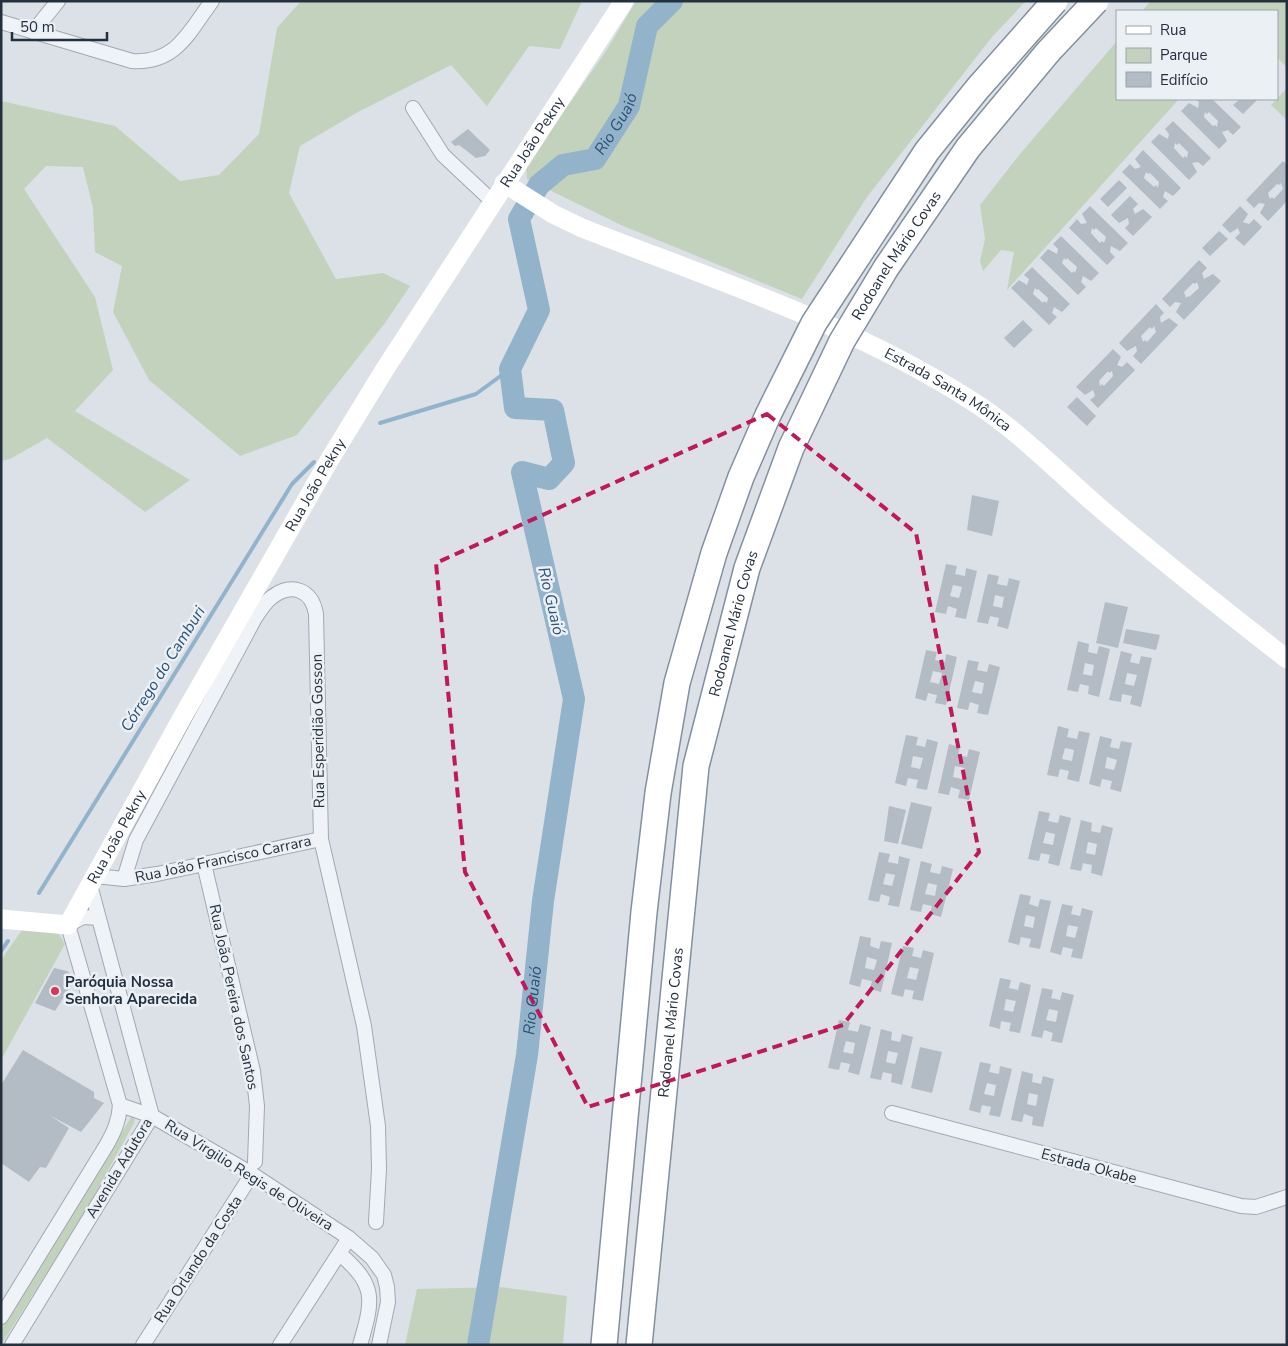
<svg xmlns="http://www.w3.org/2000/svg" width="1288" height="1346" font-family="'Nunito Sans',sans-serif">
<style>
.green{fill:#c3d2bc}
.lines{fill:none;stroke-linecap:round;stroke-linejoin:round}
.stream{stroke:#93b3cb;stroke-width:4}
.river{stroke:#93b3cb;stroke-width:22}
.building{fill:#b3bbc5;fill-rule:evenodd}
.street-casing{stroke:#a1a8b2;stroke-width:16}
.street{stroke:#eff2f6;stroke-width:14}
.secondary{stroke:#fff;stroke-width:19}
.highway-bridge-casing{stroke:#82909f;stroke-width:28;stroke-linecap:butt}
.highway-bridge{stroke:#fff;stroke-width:25}
.marked{fill:none;stroke:#c2185b;stroke-width:4;stroke-dasharray:10 6;stroke-linejoin:round}
.poi-dot{fill:#d93559;stroke:#ebf0f5;stroke-width:2}
.labels{text-anchor:middle;dominant-baseline:central;stroke-width:5;stroke-linejoin:round;paint-order:stroke}
.street-label{font-size:15px;fill:#25303f;stroke:#ebf0f5}
.poi-label{font-size:15px;font-weight:bold;fill:#25303f;stroke:#ebf0f5;text-anchor:start}
.water-label{font-size:16px;font-style:italic;fill:#2c5276;stroke:#ebf0f5}
</style>
<rect width="100%" height="100%" fill="#dce1e8"/>
<path class="green" d="M301 1H582L560 49 529 46 487 106 451 65 358 112 300 146 289 193 336 279 383 273 410 286 385 323 297 435 240 456 149 380 113 312 122 266 95 252 93 208 83 167 46 166 24 189 95 297 113 370 75 411 190 480 145 512 47 438 10 459 1 461V101L115 126 180 181 219 175 259 134 277 28Z
M636 1H1026L992 37 867 197 802 299 621 225 527 179 526 166 606 51Z
M1151 1H1287V68L1277 57V11H1142Z
M1117 41V99H1179L1007 290 1014 252 1001 250 983 271 980 261 985 239 980 205 1020 154Z
M1287 88V120L1271 105Z
M24 927 56 929 65 944 1 1060V960Z
M133 1114 135 1118 134 1123 86 1211 1 1345V1329Z
M500 1287 567 1296 563 1345H405L417 1289Z"/>
<g class="lines">
<path class="stream" d="M380 423 476 394 510 369
M39 893 292 484 314 462
M1 951 8 941"/>
<path class="river" id="s1" d="M478 1345 527 1055 543 901 574 699 522 472 549 479 564 463 553 410 515 408 510 369 539 310 519 219 539 185 563 165 595 159 629 106 647 26 672 1"/>
</g>
<path class="building" d="M1195 99H1212L1241 127 1233 135 1228 130 1222 132 1227 141 1219 149 1181 111 1189 103 1198 108 1199 102ZM1205 112 1207 114 1209 112 1218 121 1217 127 1215 125 1213 126 1204 117Z
M1240 99H1258L1243 114 1233 105Z
M1173 121 1211 158 1203 166 1198 162 1192 163 1197 172 1189 180 1151 142 1159 134 1168 139 1169 134 1165 129ZM1175 143 1177 145 1179 143 1188 152 1187 158 1185 156 1183 158 1174 148Z
M468 129 490 150 485 156 476 158 459 145 455 146 451 142Z
M1143 150 1181 188 1173 196 1165 191 1163 197 1168 201 1160 209 1122 172 1130 164 1135 169 1141 167 1135 159ZM1146 172 1148 174 1150 173 1159 182 1158 188 1156 185 1154 187 1144 178Z
M1283 161 1287 165V201L1268 221 1260 213 1265 204 1259 203 1254 208 1246 200ZM1281 183 1283 189 1274 199 1272 197 1270 199 1268 193 1277 184 1279 185Z
M1119 180 1127 188 1108 207 1100 199Z
M1130 196 1138 204 1133 209 1135 214 1143 209 1152 217 1133 236 1125 228 1129 224 1128 218 1119 223 1111 215Z
M1090 206 1128 243 1120 251 1111 246 1110 252 1115 257 1107 265 1069 228 1077 219 1081 224 1087 223 1082 214ZM1092 228 1094 230 1096 228 1106 237 1104 243 1102 241 1100 243 1091 233Z
M1240 206 1248 214 1243 222 1249 224 1254 219 1262 227 1244 246 1235 238 1240 233 1238 228 1230 233 1222 225Z
M1219 231 1228 239 1210 256 1202 248Z
M1061 236 1099 273 1091 281 1083 276 1081 282 1086 287 1078 295 1040 258 1048 249 1057 254 1058 249 1053 244ZM1064 258 1066 260 1067 258 1077 267 1075 273 1074 271 1072 273 1062 263Z
M1199 260 1207 268 1202 273 1204 279 1213 274 1221 281 1184 320 1176 312 1181 303 1175 302 1170 307 1162 299ZM1197 282 1199 288 1189 297 1188 296 1186 298 1184 292 1193 283 1195 284Z
M1032 267 1070 304 1062 312 1054 307 1052 313 1057 317 1049 325 1011 288 1019 280 1027 285 1029 279 1024 275ZM1035 288 1037 290 1038 289 1048 298 1047 303 1044 301 1043 303 1033 294Z
M1156 304 1164 313 1160 317 1161 323 1169 318 1178 325 1141 364 1133 356 1137 351 1136 346 1127 351 1119 343ZM1154 326 1156 332 1147 342 1145 340 1143 342 1141 336 1150 327 1152 329Z
M1023 320 1033 330 1014 348 1004 338Z
M1113 349 1121 357 1117 365 1122 367 1127 362 1135 370 1098 408 1090 400 1095 396 1093 390 1085 395 1076 387ZM1108 371 1109 373 1112 371 1113 376 1104 386 1102 384 1100 386 1099 381Z
M1077 397 1096 416 1087 426 1067 407Z
M972 495 999 501 992 536 967 530Z
M946 564 957 566 955 574 965 576 966 568 977 571 966 619 955 617 957 609 948 606 946 614 935 612ZM953 585 962 587 959 598 950 596Z
M988 574 999 576 997 584 1007 586 1009 578 1020 581 1008 629 997 626 999 618 990 616 988 624 977 622ZM995 595 1004 597 1002 608 993 606Z
M1105 602 1128 607 1118 648 1096 643Z
M1126 629 1160 635 1156 650 1123 643Z
M1078 641 1089 644 1088 652 1097 654 1099 646 1110 649 1099 697 1088 694 1089 686 1080 684 1078 692 1067 690ZM1085 663 1094 665 1092 676 1083 674Z
M926 650 937 652 935 660 945 662 946 654 957 657 946 705 935 703 937 695 928 693 926 701 915 698ZM933 671 942 673 939 684 930 682Z
M1121 651 1132 654 1130 662 1139 664 1141 656 1152 658 1141 707 1130 704 1132 696 1122 694 1121 702 1109 700ZM1127 673 1137 675 1134 686 1125 684Z
M968 660 979 662 977 670 987 672 989 664 1000 667 988 715 977 713 979 705 970 702 968 710 957 708ZM975 681 984 683 982 694 972 692Z
M1058 726 1069 729 1067 737 1077 739 1079 731 1090 733 1079 782 1067 779 1069 771 1060 769 1058 777 1047 775ZM1065 748 1074 750 1072 761 1062 759Z
M906 735 918 737 916 745 925 747 927 739 938 742 927 790 916 788 918 780 908 778 906 786 895 783ZM913 756 923 758 920 769 911 767Z
M1100 736 1112 739 1110 747 1119 749 1121 741 1132 743 1121 792 1110 789 1112 781 1102 779 1100 787 1089 784ZM1107 757 1117 760 1114 770 1105 768Z
M949 744 960 747 958 755 967 757 969 749 980 752 969 800 958 798 960 790 951 787 949 795 938 793ZM955 766 965 768 962 779 953 777Z
M911 802 932 807 922 849 901 844Z
M889 806 906 810 898 844 884 841Z
M1039 811 1050 813 1048 821 1058 823 1060 815 1071 818 1059 866 1048 863 1050 855 1041 853 1039 861 1028 859ZM1046 832 1055 834 1053 845 1043 843Z
M1081 820 1092 823 1091 831 1100 833 1102 825 1113 828 1102 876 1091 873 1092 865 1083 863 1081 871 1070 869ZM1088 842 1097 844 1095 855 1086 853Z
M879 852 890 854 888 862 898 864 899 856 910 859 899 907 888 905 890 897 881 894 879 902 868 900ZM886 873 895 875 892 886 883 884Z
M921 861 932 864 930 872 940 874 942 866 953 869 941 917 930 914 932 906 923 904 921 912 910 910ZM928 883 937 885 935 896 925 894Z
M1020 894 1031 896 1029 904 1038 907 1040 899 1051 901 1040 949 1029 947 1031 939 1021 937 1019 945 1008 942ZM1026 915 1035 917 1033 928 1024 926Z
M1062 904 1073 906 1071 914 1080 916 1082 908 1093 911 1082 959 1071 957 1073 949 1063 947 1061 955 1050 952ZM1068 925 1078 927 1075 938 1066 936Z
M860 936 871 938 870 946 879 949 881 941 892 943 881 992 870 989 872 981 862 979 860 987 849 984ZM867 957 877 960 874 970 865 968Z
M903 946 914 948 912 956 921 958 923 950 934 953 923 1001 912 999 914 991 905 989 903 997 891 994ZM910 967 919 969 916 980 907 978Z
M54 968 67 971 76 978 55 1011 35 1003Z
M1000 978 1011 980 1009 988 1018 990 1020 982 1031 985 1020 1033 1009 1031 1011 1023 1001 1021 1000 1029 989 1026ZM1006 999 1016 1001 1013 1012 1004 1010Z
M1042 988 1053 990 1051 998 1060 1000 1062 992 1074 995 1062 1043 1051 1041 1053 1033 1044 1030 1042 1038 1031 1036ZM1049 1009 1058 1011 1056 1022 1046 1020Z
M839 1020 850 1022 848 1030 858 1032 860 1024 871 1027 859 1075 848 1072 850 1064 841 1062 839 1070 828 1068ZM846 1041 855 1043 853 1054 843 1052Z
M881 1029 892 1032 891 1040 900 1042 902 1034 913 1037 902 1085 891 1082 892 1074 883 1072 881 1080 870 1078ZM888 1051 898 1053 895 1064 886 1062Z
M920 1047 942 1052 932 1093 911 1088Z
M23 1050 94 1092V1098L104 1103 81 1132 49 1115 69 1128 46 1168 40 1167 29 1182 1 1163V1085Z
M980 1062 991 1064 989 1072 999 1074 1000 1066 1012 1069 1000 1117 989 1115 991 1107 982 1105 980 1113 969 1110ZM987 1083 996 1085 994 1096 984 1094Z
M1022 1071 1033 1074 1032 1082 1041 1084 1043 1076 1054 1079 1043 1127 1032 1125 1033 1117 1024 1114 1022 1122 1011 1120ZM1029 1093 1038 1095 1036 1106 1027 1104Z"/>
<g class="lines">
<defs>
<path id="street" d="M1 22 132 61C176 64 189 32 212 1
M33 32 58 1
M413 108 443 155 492 201
M204 864 253 1071 257 1106 255 1162
M95 876 124 879 157 874 321 839
M124 879 136 840 255 618C260 611 265 602 272 597 292 582 312 590 316 614L321 839 364 1026 378 1126 379 1169 376 1222
M120 1105 152 1116 252 1174 349 1238 372 1258 384 1275 387 1287 388 1302 379 1345
M892 1113 1241 1206 1256 1207 1287 1197
M340 1254C377 1286 373 1300 360 1345
M1 1317 106 1146C114 1132 119 1121 120 1105L68 925 83 917 99 918
M12 1345 152 1116 90 885
M143 1345 252 1174
M280 1345 349 1238"/>
</defs>
<use href="#street" class="street-casing"/>
<use href="#street" class="street"/>
<g class="secondary">
<path id="s2" d="M504 183 553 214 582 228C715 280 852 324 972 401 1019 431 1059 473 1101 509 1162 561 1224 610 1287 659"/>
<path id="s3" d="M1 919 68 925 183 716 330 459 385 369 624 1"/>
</g>
<defs>
<g id="highway-bridge">
<path d="M604 1345 644 912 658 793 677 683 714 553 741 477 768 415 814 323 927 151 978 88 1055 1"/>
<path id="s4" d="M639 1345 696 766 747 568 791 448 842 341 886 268 968 148 1048 52 1096 1"/>
</g>
</defs>
<use href="#highway-bridge" class="highway-bridge-casing"/>
<use href="#highway-bridge" class="highway-bridge"/>
</g>
<path class="marked" d="M767 414 916 533 979 852 843 1025 588 1107 465 872 436 563Z"/>
<circle class="poi-dot" cx="55" cy="991" r="5"/>
<g class="labels">
<g class="street-label">
<text stroke="none"><textPath href="#s3" startOffset="978">Rua João Pekny</textPath></text>
<text stroke="none"><textPath href="#s4" startOffset="1134">Rodoanel Mário Covas</textPath></text>
<text stroke="none"><textPath href="#s2" startOffset="491">Estrada Santa Mônica</textPath></text>
<text stroke="none"><textPath href="#s3" startOffset="572">Rua João Pekny</textPath></text>
<text stroke="none"><textPath href="#s4" startOffset="729">Rodoanel Mário Covas</textPath></text>
<text transform="translate(318 731) rotate(-91)">Rua Esperidião Gosson</text>
<text stroke="none"><textPath href="#s3" startOffset="168">Rua João Pekny</textPath></text>
<text transform="translate(223 859) rotate(-12)">Rua João Francisco Carrara</text>
<text transform="translate(234 997) rotate(78)">Rua João Pereira dos Santos</text>
<text stroke="none"><textPath href="#s4" startOffset="324">Rodoanel Mário Covas</textPath></text>
<text transform="translate(1089 1166) rotate(15)">Estrada Okabe</text>
<text transform="translate(119 1168) rotate(-59)">Avenida Adutora</text>
<text transform="translate(249 1175) rotate(32)">Rua Virgilio Regis de Oliveira</text>
<text transform="translate(198 1259) rotate(-57)">Rua Orlando da Costa</text>
</g>
<g class="poi-label">
<text x="65" y="982">Paróquia Nossa<tspan x="65" dy="17">Senhora Aparecida</tspan></text>
</g>
<g class="water-label">
<text stroke="none"><textPath href="#s1" startOffset="1371">Rio Guaió</textPath></text>
<text transform="translate(551 601) rotate(77)">Rio Guaió</text>
<text transform="translate(163 669) rotate(-58)">Córrego do Camburi</text>
<text stroke="none"><textPath href="#s1" startOffset="349">Rio Guaió</textPath></text>
</g>
</g>
<rect width="1288" height="1346" fill="none" stroke="#25303f" stroke-width="5"/>
<rect x="1116" y="10" width="162" height="90" fill="#ebf0f5" stroke="#9ca3ac"/>
<rect x="1126" y="26" width="25" height="8" fill="#ffffff" stroke="#9ca3ac"/>
<text x="1160" y="35" font-size="15" fill="#25303f">Rua</text>
<rect x="1126" y="48" width="25" height="15" fill="#c3d2bc" stroke="#9ca3ac"/>
<text x="1160" y="60" font-size="15" fill="#25303f">Parque</text>
<rect x="1126" y="72" width="25" height="15" fill="#b3bbc5" stroke="#9ca3ac"/>
<text x="1160" y="85" font-size="15" fill="#25303f">Edifício</text>
<path d="M12 32v8h95v-8" fill="none" stroke="#25303f" stroke-width="2.5"/>
<text x="20" y="32" font-size="15" fill="#25303f" stroke="#ebf0f5" stroke-width="4" paint-order="stroke">50 m</text>
</svg>
